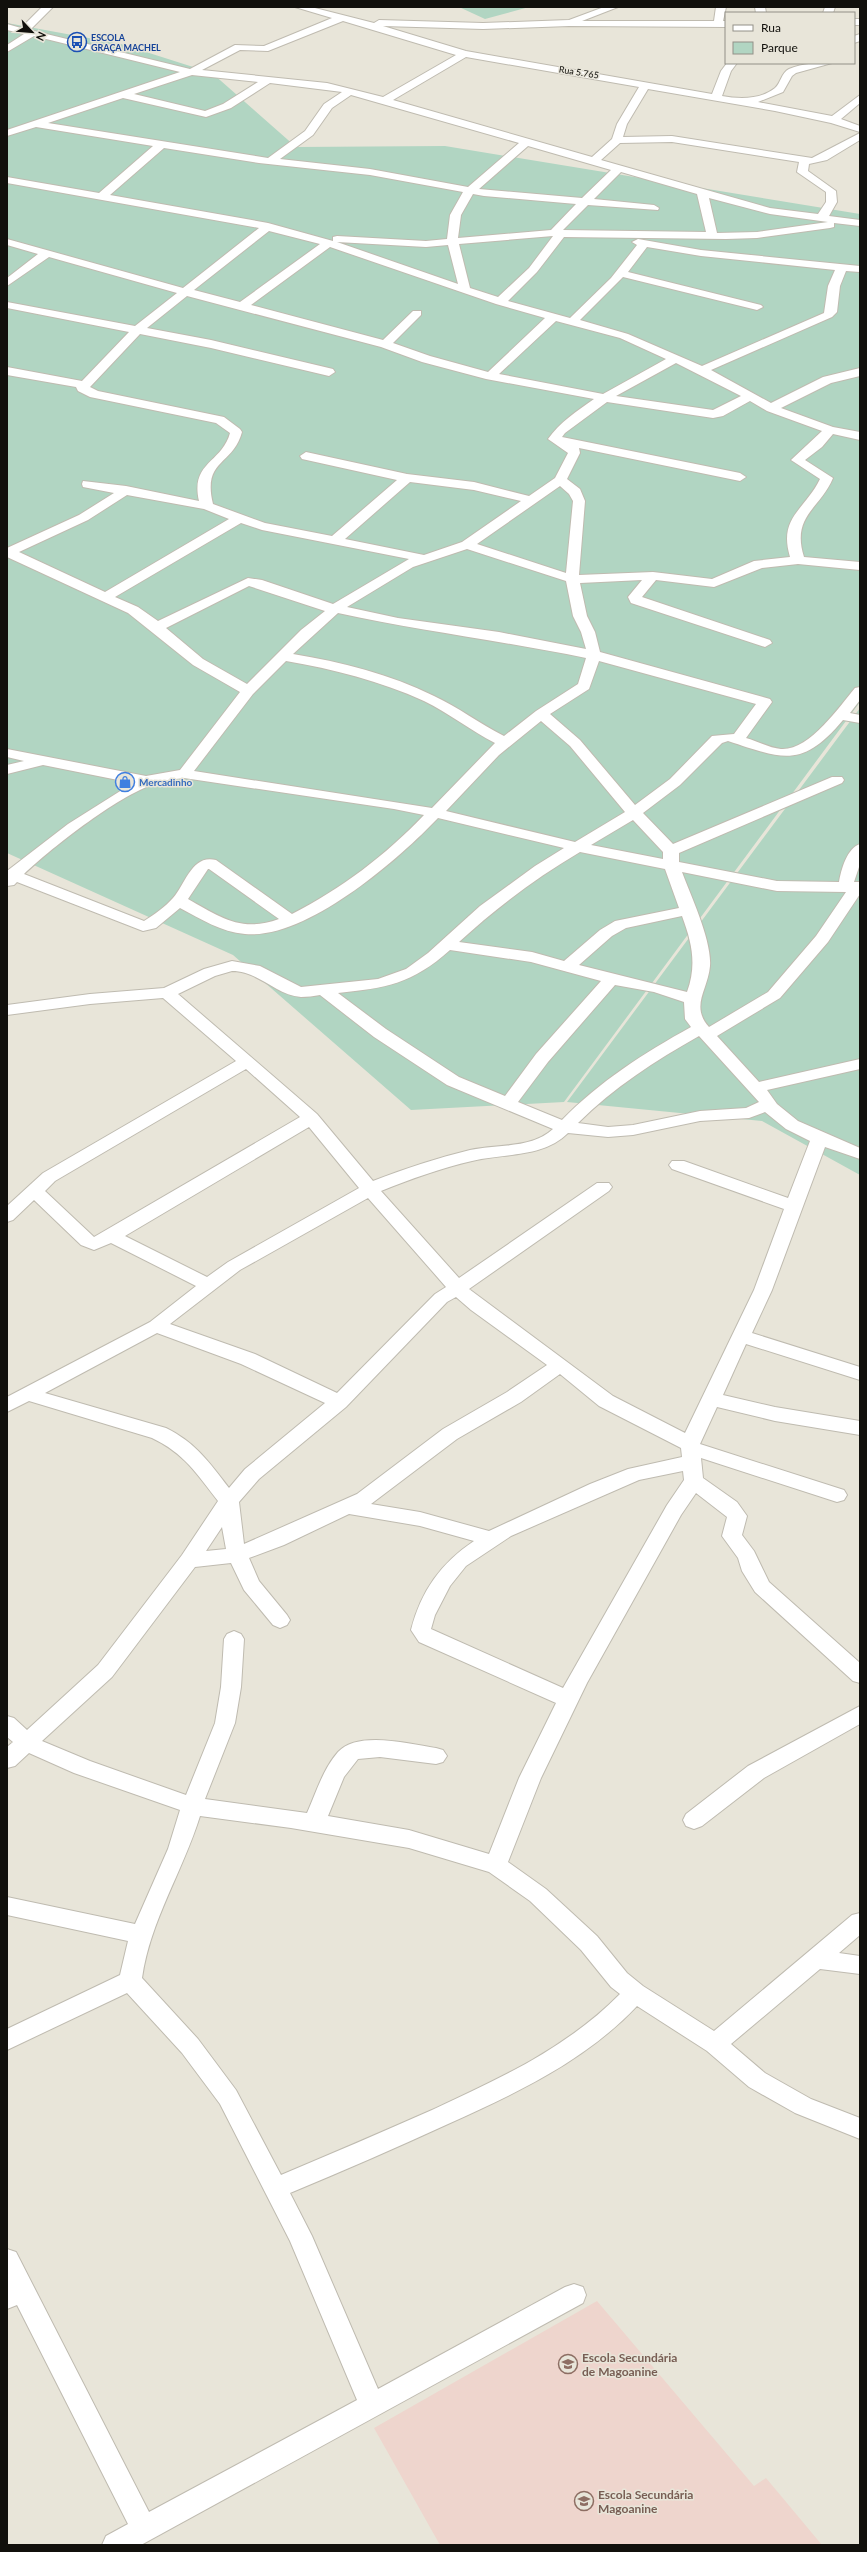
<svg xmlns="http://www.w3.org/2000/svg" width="867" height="2552" font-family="Lato,sans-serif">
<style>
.education{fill:#eed5cd}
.green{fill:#b1d5c2}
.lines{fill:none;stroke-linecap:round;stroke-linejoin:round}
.minor-casing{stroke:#bfbbb0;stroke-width:2}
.minor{fill:#fff;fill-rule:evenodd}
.labels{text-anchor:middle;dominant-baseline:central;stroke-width:3;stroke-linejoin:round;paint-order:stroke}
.far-transit-label{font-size:9px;font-weight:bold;fill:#164399;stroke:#e8e5d9;text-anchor:start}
.far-street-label{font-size:9px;fill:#11100c;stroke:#e8e5d9}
.shop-label{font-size:10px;font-weight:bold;fill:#366cbe;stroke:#e8e5d9;text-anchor:start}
.near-education-label{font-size:12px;font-weight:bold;fill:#785e54;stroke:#e8e5d9;text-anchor:start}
</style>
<rect width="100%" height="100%" fill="#e8e5d9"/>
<path class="education" d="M597 2301 754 2486 766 2478 822 2545H440L374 2428Z"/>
<path class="green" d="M459 7H529L485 19Z
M7 23 121 44 212 73 296 147 445 146 860 214V702L564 1102 411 1110 233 955 7 853Z
M860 708V1175L762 1121 567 1102Z"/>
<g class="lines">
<defs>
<path id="minor" d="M42 7H53L30 30 190 69 235 45 264 46 332 18 295 7H311L374 23 379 20 483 23 569 20 604 7H618L582 21H714L716 7H726L723 21H726V27L569 26 483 29 383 26 466 51 712 94 721 71 727 63H737L731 71 722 96C739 99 760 100 775 88 781 83 781 73 789 69 803 63 818 63 832 63L796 73 792 76 783 92 758 102 832 116 860 95V103L841 119 860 126V132L831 123 775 111 648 89 627 124 623 137 672 136 812 158 860 133V140L827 160 809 164 808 171 836 191 837 202 829 216 860 220V226L834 223V227L830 228 757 238 726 239 564 237 537 272 508 301 570 318 611 278 637 245 632 242 638 239 701 250 860 266V272L846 271 840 286 837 312 832 317 711 370 771 403 823 377 860 368V376L831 383 781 408 833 427 860 432V440L833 434 822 447 805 460 833 478C820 509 791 516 804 557L860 562V570L798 564 762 568 714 587 656 580 642 597 770 640 772 643 765 647 631 603 628 597 642 580 580 583 587 616 595 632 600 652 770 699 772 702 746 738C757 741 770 748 781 749 809 751 839 707 855 688L860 687V700L850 713 860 715V723L843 720C802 769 783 759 728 741L722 743 680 785 643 813 673 844 832 777H842L844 780 842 783 679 853V862L777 881 839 882C841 870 847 848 860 844V864L854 882H860V894L828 942 780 998 717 1036 759 1082 860 1059V1069L767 1090 777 1104 798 1121 860 1148V1159L825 1147 772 1290 752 1333 860 1367V1380L746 1344 723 1395 775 1407 860 1421V1435L775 1421 717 1407 700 1444 844 1490 847 1495 844 1500 837 1502 701 1458 703 1478 737 1502 747 1516 742 1535 754 1551 769 1582 860 1663V1683L853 1681 755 1592 742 1571 738 1558 722 1536 727 1517 696 1493 681 1515 587 1683 541 1778 508 1862 546 1889 597 1936 627 1973 643 1986 714 2031 852 1915 860 1913V1935L839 1953 860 1956V1974L820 1969 731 2044 765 2073 811 2099 860 2118V2139L795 2113 749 2087 707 2051 637 2006C585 2061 517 2093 448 2124 396 2148 343 2171 290 2193L312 2236 378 2389 565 2287 574 2284 583 2287 586 2295 583 2303 141 2545H102L106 2536 128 2524 17 2305 7 2309V2249L16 2252 149 2512 357 2400 290 2241 220 2104 182 2053 127 1993 7 2050V2029L120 1975 128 1941 7 1915V1897L135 1924 168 1849 180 1810 74 1773 29 1753 15 1766 7 1768V1747L13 1742 7 1737V1716L14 1718 27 1730 98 1665 182 1555 218 1501C197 1474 184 1453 152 1438L29 1401 7 1412V1397L150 1322 196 1286 111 1243 94 1250 81 1245 34 1200 13 1220 7 1222V1206L43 1173 236 1061 163 998 90 1004 7 1015V1005L90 994 164 988 204 969 232 961 260 966 301 987 378 979 406 969 428 953 480 906 535 866 564 848 438 818C398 860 306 940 245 934 221 932 201 919 180 908L156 928 143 931 17 882 14 885 7 886V871L68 824 133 783 43 765 7 774V765L24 761 7 757V749L146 776 180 770 240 692 193 665 128 613 7 557V548L79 515 114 493 83 487 82 484 83 481 126 486 199 501C190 462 222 463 230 433L216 423 90 397 78 391 76 387 7 375V367L82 381 129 332 7 308V302L135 326 177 293 49 257 7 286V278L38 254 7 245V239L183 288 259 228 7 183V177L99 193 153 146 36 127 7 136V130L180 72 34 36 7 52V45L24 34 7 30V24L21 28ZM343 21 456 55 383 97 327 83 202 70 240 50 268 51ZM466 57 639 87 617 124 612 139 592 157 393 100ZM192 75 258 82 223 104 205 111 134 94ZM270 83 342 92 324 104 305 131 268 158 48 123 123 98 206 117 231 108ZM351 95 519 143 468 187 370 169 280 159 313 135 332 108ZM672 142 799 162 797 172 826 192V202L818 214 770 208 601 160 620 143ZM528 146 611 170 582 198 479 189ZM164 148 259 163 370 175 463 192 450 215 447 239 426 241 337 236 333 237V241L268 223 110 195ZM621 172 697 194 706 232 563 230 588 205 658 210 659 208 654 205 594 199ZM473 194 484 196 576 204 551 230 458 238 461 215ZM709 198 770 214 828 222 757 232 717 233ZM269 231 320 244 240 302 194 290ZM553 236 529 268 498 297 470 288 459 244ZM337 242 426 247 448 245 458 284ZM330 247 496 304 545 318 488 372 430 356 393 343 421 315V311H413L383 340 251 305ZM647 247 701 256 835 270 828 286 824 313 702 366 628 334 580 320 623 277 757 310 763 307 761 305 628 272ZM187 296 381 347 422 362 486 379 594 399C577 411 560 422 548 439L568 453 555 478 529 496 474 482 407 474 306 452 300 456 302 459 397 480 332 536 265 523 213 504C202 459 233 466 242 432L240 429 224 417 98 391 90 387 140 334 211 348 329 376 335 372 333 369 211 340 147 328ZM556 321 620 338 666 359 603 394 499 374ZM676 363 741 396 713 410 616 396ZM750 401 767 411 822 431 791 460 820 479C805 510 778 517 790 557L754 561 712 579 653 572 579 575 585 501 580 489 567 479 580 453 579 448 740 481 746 477 740 473 562 437 565 433 607 402 713 418 723 416ZM410 482 474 490 521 501 462 542 424 555 345 539ZM560 486 569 494 573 501 566 573 477 544ZM127 495 204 509 229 519 105 592 19 552 88 520ZM241 523 262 530 409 559 333 604 262 580 248 578 158 621 138 607 115 597ZM467 549 566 581 573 616 581 632 586 649 499 632 398 618 347 607 413 567ZM249 586 325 611 301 630 247 684 203 659 166 628ZM338 613C420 631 504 641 586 658L578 684 536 711 504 736C480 724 458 707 434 696 390 674 341 662 293 654ZM286 661C333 669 380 681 424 701 449 713 471 731 495 743L432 808 194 771 253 694ZM599 661 756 704 734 734 712 736 670 779 635 805 580 740 550 714 589 689ZM541 721 570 746 625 812 575 842 446 811 499 755ZM184 778 394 809 424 815C386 855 341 889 292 914L216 860C192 854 186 883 173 898 166 906 154 915 144 921L24 874C54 846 121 793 160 782 168 779 176 779 184 778ZM633 820 663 852V859L591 845ZM580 852 665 869 679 908 615 921 600 930 564 961 532 952 459 942C496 908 536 878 580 852ZM208 869H209L279 919C241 933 220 917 188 899ZM682 872 777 891 846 892 816 936 768 992 709 1027C690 1006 708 990 710 966 712 941 691 896 682 872ZM682 916C692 943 697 965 687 992L579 965 612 936 626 928ZM450 950 531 962 601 981 536 1054 505 1096 459 1077 386 1029 338 993C386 988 412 984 450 950ZM232 971C259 971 275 995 301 997 307 997 314 996 320 995L374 1037 447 1085 553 1129C532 1149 496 1144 470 1150 437 1158 404 1169 373 1181L317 1114 178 994 215 976ZM615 985 654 992 684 1002 685 1019 691 1027C644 1053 600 1081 562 1120L518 1102 548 1062ZM699 1036 759 1102 746 1108 700 1111 633 1125 608 1127 578 1123C614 1087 655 1061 699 1036ZM246 1069 300 1117 94 1237 45 1191 55 1181ZM765 1112 786 1129 810 1141 788 1198 684 1161H672L669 1165 672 1169 784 1209 754 1290 685 1433 613 1396 469 1289 609 1191 612 1187 609 1183H597L459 1278 381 1191C411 1179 441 1168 472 1161 504 1153 543 1158 568 1133L608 1137 633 1135 700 1121 749 1118ZM309 1127 359 1188 228 1262 207 1277 125 1236ZM368 1198 446 1287 435 1294 337 1393 255 1354 170 1324 240 1270ZM456 1297 471 1310 547 1365 507 1392 443 1429 357 1494 244 1544 239 1502 259 1479 346 1407 447 1302ZM157 1333 241 1364 325 1403 245 1469 229 1488C209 1462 196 1443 166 1428L45 1393ZM560 1374 599 1406 681 1448 682 1457 628 1469 590 1484 489 1531 420 1512 371 1504 457 1439 521 1402ZM683 1471 684 1480 667 1505 563 1688 431 1629 435 1615 450 1586 466 1566 511 1536 639 1480ZM349 1514 420 1526 474 1541C441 1563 421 1591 411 1630L419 1642 556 1703 519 1778 489 1854 409 1830 328 1816 344 1777 358 1759 380 1757 436 1764 443 1762 447 1756 443 1750 436 1748C410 1744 358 1730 338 1752 323 1769 316 1793 307 1813L205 1799 235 1723 241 1687 244 1639 241 1634 234 1631 227 1634 224 1639 221 1687 215 1723 186 1795 90 1761 42 1741 112 1677 195 1567 231 1563 244 1590 273 1625 280 1628 287 1625 290 1620 287 1615 259 1581 249 1558 284 1545ZM222 1527 226 1549 206 1551ZM200 1816 291 1828 409 1848 489 1872 530 1901 581 1950 611 1987 620 1994C567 2048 499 2079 432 2110 382 2132 331 2154 281 2175L236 2090 198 2039 142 1978C150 1921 183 1871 200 1816Z
M755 7H765L766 13H756Z
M825 7H835L833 13H823Z
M854 19H860V25H854Z
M860 34V41L854 43V36Z
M860 1706V1724L764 1778 702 1826 694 1829 686 1826 683 1820 686 1814 748 1766Z"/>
</defs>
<use href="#minor" class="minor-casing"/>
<use href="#minor" class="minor"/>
</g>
<defs>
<symbol id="bus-ring" viewBox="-11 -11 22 22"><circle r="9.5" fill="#e8e5d9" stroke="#1a4fb4" stroke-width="1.5"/><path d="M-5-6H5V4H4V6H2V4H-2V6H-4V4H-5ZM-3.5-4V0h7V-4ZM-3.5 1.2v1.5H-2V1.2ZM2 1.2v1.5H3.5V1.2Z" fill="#1a4fb4"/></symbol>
<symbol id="shop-ring" viewBox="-11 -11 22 22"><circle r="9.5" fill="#e8e5d9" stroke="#3f7fe0" stroke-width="1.5"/><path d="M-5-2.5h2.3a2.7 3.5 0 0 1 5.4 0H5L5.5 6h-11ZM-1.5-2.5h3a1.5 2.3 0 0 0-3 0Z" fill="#3f7fe0"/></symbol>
<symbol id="school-ring" viewBox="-11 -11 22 22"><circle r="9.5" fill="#e8e5d9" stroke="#8d6e63" stroke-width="1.5"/><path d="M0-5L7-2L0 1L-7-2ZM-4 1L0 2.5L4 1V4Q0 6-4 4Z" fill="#8d6e63"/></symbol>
<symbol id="university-ring" viewBox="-11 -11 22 22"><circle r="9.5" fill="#e8e5d9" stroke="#8d6e63" stroke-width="1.5"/><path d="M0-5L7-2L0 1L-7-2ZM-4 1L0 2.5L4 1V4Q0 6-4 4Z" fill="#8d6e63"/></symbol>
</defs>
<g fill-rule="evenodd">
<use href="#bus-ring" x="66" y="31" width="22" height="22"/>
<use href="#shop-ring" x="114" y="771" width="22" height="22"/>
<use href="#school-ring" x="557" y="2353" width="22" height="22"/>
<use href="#university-ring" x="573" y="2490" width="22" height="22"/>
</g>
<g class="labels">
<g class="far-transit-label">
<text x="91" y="37">ESCOLA<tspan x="91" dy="10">GRAÇA MACHEL</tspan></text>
</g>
<g class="far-street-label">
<text transform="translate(579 72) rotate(9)">Rua 5.765</text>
</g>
<g class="shop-label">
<text x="139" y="782">Mercadinho</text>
</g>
<g class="near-education-label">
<text x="582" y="2357">Escola Secundária<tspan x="582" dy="14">de Magoanine</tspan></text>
<text x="598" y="2494">Escola Secundária<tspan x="598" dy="14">Magoanine</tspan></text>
</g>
</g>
<rect width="867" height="2552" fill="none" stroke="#11100c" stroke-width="16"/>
<rect x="725" y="12" width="130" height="52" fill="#e8e5d9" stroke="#929087"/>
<rect x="733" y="25" width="20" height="6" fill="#ffffff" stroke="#929087"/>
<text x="761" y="32" font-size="12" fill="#11100c">Rua</text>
<rect x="733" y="42" width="20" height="12" fill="#b1d5c2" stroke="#929087"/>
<text x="761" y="52" font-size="12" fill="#11100c">Parque</text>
<g transform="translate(32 32) rotate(116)" stroke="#e8e5d9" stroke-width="3" paint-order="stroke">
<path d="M0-3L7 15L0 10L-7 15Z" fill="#11100c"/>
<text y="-6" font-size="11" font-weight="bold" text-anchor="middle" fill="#11100c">N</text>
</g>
</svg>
